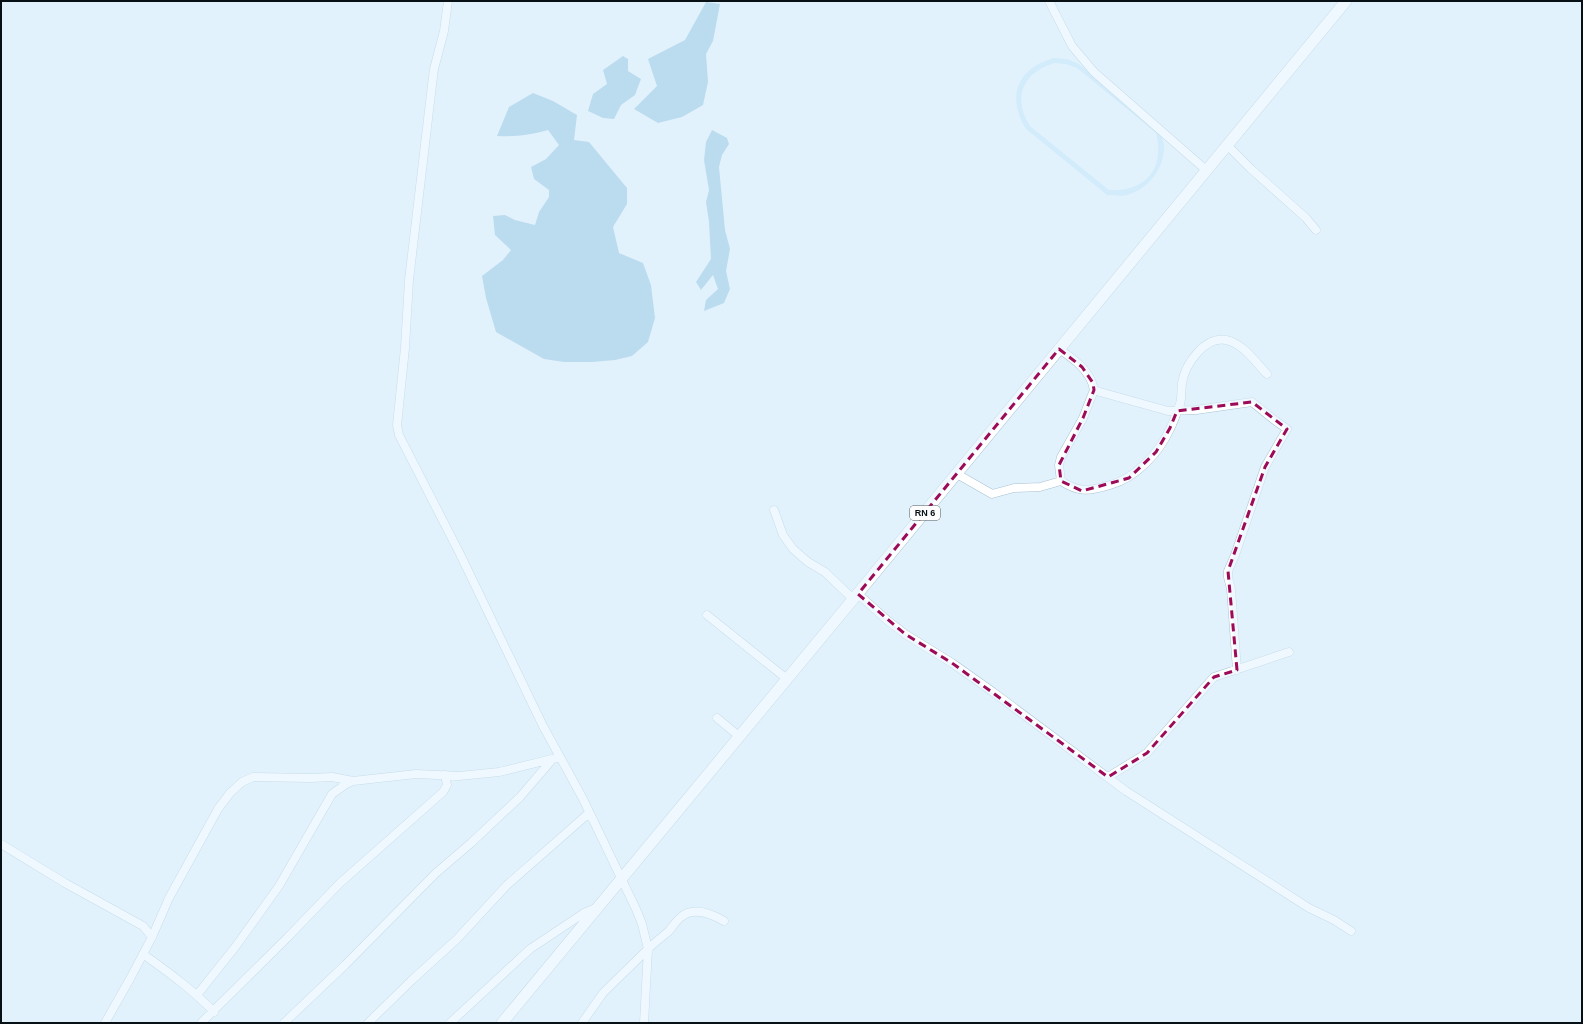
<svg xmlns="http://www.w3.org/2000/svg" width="1583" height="1024" font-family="Helvetica,sans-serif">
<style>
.green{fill:#c0e4fa;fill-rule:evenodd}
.forest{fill:#8dbfdd}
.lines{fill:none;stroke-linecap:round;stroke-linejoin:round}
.minor-casing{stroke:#a7c2d2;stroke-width:9}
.major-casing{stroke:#a7c2d2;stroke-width:12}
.minor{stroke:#fff;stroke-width:8}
.major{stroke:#fff;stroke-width:11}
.marked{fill:none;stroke:#9c0a58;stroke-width:3;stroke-dasharray:8 5;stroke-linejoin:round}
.labels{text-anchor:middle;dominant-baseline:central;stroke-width:3;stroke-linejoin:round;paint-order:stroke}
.shield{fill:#fcfdfc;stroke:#50575a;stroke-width:1}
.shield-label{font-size:9px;font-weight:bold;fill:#061015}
</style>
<rect width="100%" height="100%" fill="#e2f2fd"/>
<path class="green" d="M1054 58 1067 59 1079 64 1160 130C1161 135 1163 140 1164 145 1165 169 1147 192 1122 196 1118 196 1112 195 1107 195L1026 129C1006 97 1017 68 1054 58ZM1055 63 1066 64 1077 68 1156 133C1165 168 1146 192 1109 190L1030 126C1012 98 1023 72 1055 63Z"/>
<path class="forest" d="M706 2 720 4 713 41 706 54 708 82 703 105 682 117 658 123 634 109 657 86 648 59 685 40Z
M623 56 628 59V71L641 79 635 95 621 105 614 119 603 118 588 111 593 94 607 84 603 70Z
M533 93 553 101 577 115 574 140 589 142 627 188V204L613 227 619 253 643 263 651 285 655 318 648 342 632 356 615 360 592 362H564L544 359 496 332 486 298 482 276 503 260 511 250 495 235 493 216 505 215 515 220 535 225 539 212 549 197V190L534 179 531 167 546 159 559 145 548 130C529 135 516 137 497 136L509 107Z
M712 130 727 138 729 144 722 155 719 167 725 230 730 249 726 271 730 289 724 303 704 311 706 300 718 289 713 275 701 290 696 282 711 259 709 222 706 202 709 190 704 160 706 142Z"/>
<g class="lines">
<defs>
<path id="minor" d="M448 1 444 31 434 69 432 85 409 280 405 348 397 425 399 435 460 554 543 726 582 797 636 909 642 924 648 949 603 993 582 1023
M1049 1 1072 46 1094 72 1206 170
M1227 145 1251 169 1306 218 1316 230
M1059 349C1074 359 1091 371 1094 390L1100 392 1168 411 1196 410 1252 402 1273 419 1287 429 1265 467 1235 555 1228 571V577L1231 589 1237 670
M1094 390 1083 418 1061 457 1059 465 1061 481C1079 493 1090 491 1110 485 1136 478 1159 453 1170 429 1174 421 1177 412 1180 404 1182 397 1181 389 1182 383 1185 364 1205 336 1226 340 1243 343 1256 363 1267 374
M957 474 992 494 1014 488 1040 487 1061 481
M774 510 783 535 793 549 808 562 825 572 853 599
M858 594 887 620 905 634 952 663 993 692 1126 791 1309 908 1334 920 1351 931
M707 615 787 679
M717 718 740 737
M1108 777 1147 753 1214 677 1289 652
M1 844 65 883 143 926 152 937
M143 954C168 972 193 990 214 1012
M197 995 236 946 279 886 332 794 346 784 353 781
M105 1023 131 977 152 937 169 898 218 809 230 793 242 782 253 777 311 778 332 777 353 781 416 774 459 776 499 772 560 757
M201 1023 287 938 340 883 443 792 447 785 445 775
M284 1023 345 965 436 873 471 843 520 797 551 761
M368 1023 412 980 457 939 507 885 589 813
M450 1023 530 949 584 913 596 908
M644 1023 648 949C654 943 662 937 669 931 673 926 676 921 681 917 694 906 712 914 724 921"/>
<path id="major" d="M502 1023 864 586 1346 1"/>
</defs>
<use href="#minor" class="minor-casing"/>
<use href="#major" class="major-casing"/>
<use href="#minor" class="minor"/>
<use href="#major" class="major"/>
</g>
<path d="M0 0H1583V1024H0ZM1059 349 1082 367 1093 383 1094 390 1083 418 1059 465 1061 481 1082 491 1129 478 1156 452 1170 428 1177 411 1252 402 1287 429 1265 467 1228 571 1237 670 1214 677 1147 753 1108 777 952 663 905 634 858 594Z" fill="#e2f2fd" fill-opacity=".55" fill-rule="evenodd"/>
<path class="marked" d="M1059 349 1082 367 1093 383 1094 390 1083 418 1059 465 1061 481 1082 491 1129 478 1156 452 1170 428 1177 411 1252 402 1287 429 1265 467 1228 571 1237 670 1214 677 1147 753 1108 777 952 663 905 634 858 594Z"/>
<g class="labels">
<rect class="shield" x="910" y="506" width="30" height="14" rx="3"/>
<g class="shield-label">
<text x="925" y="513">RN 6</text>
</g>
</g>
<rect width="1583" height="1024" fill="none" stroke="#061015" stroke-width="4"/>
</svg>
